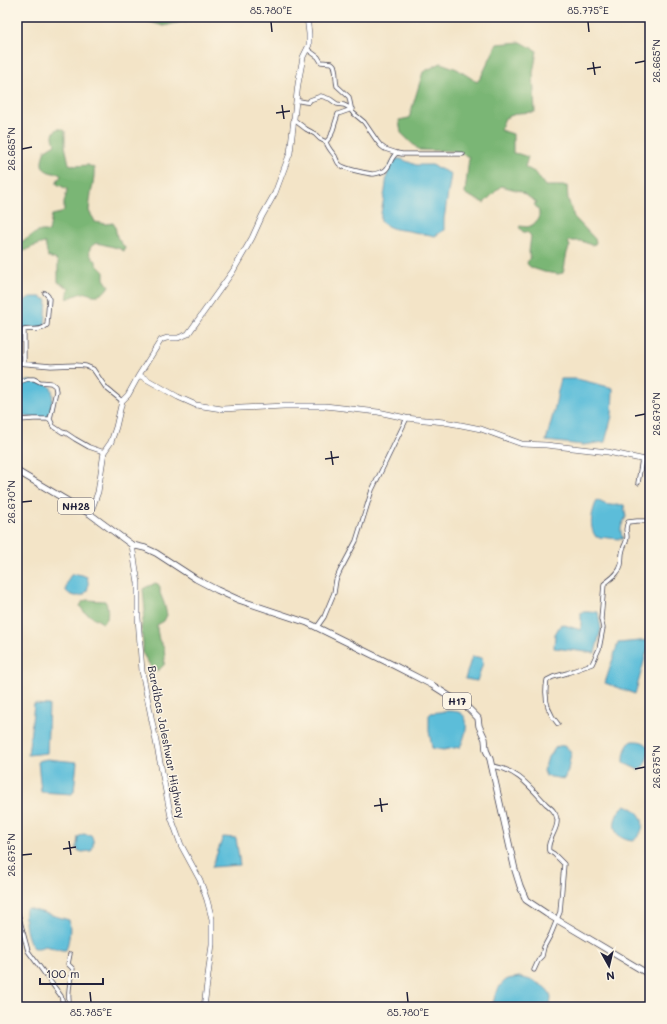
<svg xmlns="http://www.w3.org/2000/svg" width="667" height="1024" font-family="Mali,sans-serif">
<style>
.forest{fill:#7ab675;stroke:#4e6c58}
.water{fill:#5bbdd9;stroke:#3e708a}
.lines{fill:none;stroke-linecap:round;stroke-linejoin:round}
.street-casing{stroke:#413f50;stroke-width:5}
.secondary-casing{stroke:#413f50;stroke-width:6}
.primary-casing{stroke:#413f50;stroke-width:7}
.street{stroke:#fff;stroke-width:3.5}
.secondary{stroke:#fff;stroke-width:5}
.primary{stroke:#fff;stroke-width:5.5}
.ticks{fill:none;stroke:#22223b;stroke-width:1.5}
.labels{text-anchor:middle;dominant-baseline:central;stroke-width:3;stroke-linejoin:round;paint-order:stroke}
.shield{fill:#fcf5e5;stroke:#63616e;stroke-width:1}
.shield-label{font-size:10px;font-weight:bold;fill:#22223b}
.street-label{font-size:11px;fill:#22223b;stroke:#fcf5e5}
.neatline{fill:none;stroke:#22223b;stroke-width:1.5}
.ticks-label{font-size:10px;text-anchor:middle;fill:#22223b}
</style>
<rect width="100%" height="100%" fill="#fcf5e5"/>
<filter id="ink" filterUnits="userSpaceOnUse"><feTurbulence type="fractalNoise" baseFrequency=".025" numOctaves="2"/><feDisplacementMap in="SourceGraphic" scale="8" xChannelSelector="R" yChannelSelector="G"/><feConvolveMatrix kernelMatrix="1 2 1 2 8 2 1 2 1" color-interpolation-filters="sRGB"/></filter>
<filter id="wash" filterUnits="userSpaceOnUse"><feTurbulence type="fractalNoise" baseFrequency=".012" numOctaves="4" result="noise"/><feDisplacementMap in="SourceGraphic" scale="16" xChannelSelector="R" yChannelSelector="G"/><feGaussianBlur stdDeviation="0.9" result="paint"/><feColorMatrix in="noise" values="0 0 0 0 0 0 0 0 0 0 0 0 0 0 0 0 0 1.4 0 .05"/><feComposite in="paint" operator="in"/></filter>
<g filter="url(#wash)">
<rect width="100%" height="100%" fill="#f3e4c7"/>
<path class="forest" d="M133 17H194V19L164 26Z
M521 42 537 51 533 73 535 112 518 113 505 118 500 130 513 134V153L519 154 528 157 525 167 536 173 545 186H567L568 199 574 217 595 239 596 242 595 244 591 245 582 241H569L568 242 570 246C565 254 566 263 563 273L558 274 544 272 532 268 528 265 527 263 530 257 529 252 531 236 527 232H523L519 227 520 226C522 226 524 227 526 227 533 227 540 219 539 213 539 210 536 207 534 204L537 203 520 191 501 186 484 203 465 194 469 157 455 151 419 150 401 133 399 120 409 118 423 72 441 63 457 69 477 82 481 77 497 44Z
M57 129H62L65 131V146L69 164 76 166 88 165 94 168C95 179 91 190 90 201 90 204 89 208 89 211 90 214 94 218 95 222L106 224 113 223 115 226 117 237 125 248 124 251 118 248 97 243C91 245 87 250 91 256 92 258 95 259 96 261V264L104 272V279L109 286C104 294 99 297 89 294 86 293 86 292 83 293 77 294 72 297 67 299L69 288 58 282V262L55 259 48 257 45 243C38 244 24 250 18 255L17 261V242C30 242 34 227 49 232L52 215 61 213 64 210V203L67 191V189L57 184V181L61 176 59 173C52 174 41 171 42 162 42 158 44 153 45 150L55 144C53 138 51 134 57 129Z
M155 583 158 584 160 587V593L164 603 167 615 164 621 157 625V629L159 640 164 648 165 658 164 665 159 670H151V667L143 654V643L141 628 145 611 143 589C147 586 151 586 155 583Z
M87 600 105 601C108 606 108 612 107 619L103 623 84 612 80 606 83 601Z"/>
<path class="water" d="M394 159H401L416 165H432L451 174 444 219V230L435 236C427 234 418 233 409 231 397 229 392 230 381 222 380 212 383 206 384 196 387 184 385 170 394 159Z
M30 297H40L47 300 45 327 22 328C18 320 20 311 21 303Z
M561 379H577L613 388 612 416 605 442 583 445 546 441 555 407 558 391Z
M29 381C32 381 47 384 48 385 57 389 51 411 47 418L26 417 18 412C18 407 19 386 23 383 24 382 27 381 29 381Z
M597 500C601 502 605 505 610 505 616 506 617 504 624 505L626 517C621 526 619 529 623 539 613 539 605 537 596 537 588 526 592 512 597 500Z
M77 574 82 575 87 577C90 587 88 597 75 596 71 595 69 594 66 591 66 585 67 580 71 575Z
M581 612H598L601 629 595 653 554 648 555 634 561 624 581 630Z
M650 640 635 694 605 683 618 643Z
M472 656 482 658 483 663 477 681 465 679Z
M34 704 49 705 47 753 28 755Z
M447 711C452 711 458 711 462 714 471 720 464 740 460 747L443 750 432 748 429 731V715L431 713Z
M632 741C639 741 643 741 648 746 650 754 646 766 639 770L628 765 624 762C624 754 625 746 632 741Z
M559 746C566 745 568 748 571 753L568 770 564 779 546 776 544 771 548 757 551 755 555 748Z
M47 759 77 762 74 791 72 794 41 792 38 761Z
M625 805C643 811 650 828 633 841 610 839 610 818 625 805Z
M83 834 91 835C94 840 94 846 91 851L82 852 77 850V845L78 837Z
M223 837 236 838 240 865 212 867Z
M27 908 69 920C71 929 69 941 66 950H62L45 946 39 948H34C26 940 24 921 25 910Z
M519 977C529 979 549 985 551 997 551 1000 550 1004 550 1007H493C493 998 498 986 506 980 509 978 515 978 519 977Z"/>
</g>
<g filter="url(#ink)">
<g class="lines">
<defs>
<path id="street" d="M307 49 318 57 321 62 332 63 334 65C337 73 335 79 337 86L349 97 352 112 364 122 377 141 381 146 385 149 397 153 402 154H463
M296 101C300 100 305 103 309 102L310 100 321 96 330 99 337 104 344 105 352 109
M293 119 306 129 315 134 320 139 326 142 331 136 338 114 352 109
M326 142C328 148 331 151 335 156 336 158 337 162 339 164 344 169 365 173 372 174 376 174 381 172 384 171 391 167 390 157 397 153
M17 363 51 366 76 365 86 366 93 369 106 388 122 401
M24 363V330C31 328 41 332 47 325L49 299 48 296 45 293
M17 397 19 382 28 379H34L40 382 51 383 55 386 56 391 50 419
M17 412 20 420
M17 428 20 420 34 419H50L53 426 62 432 66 433 75 439 89 447 104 452
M638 483 642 459
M317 627 324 617 334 593 336 580 340 571 356 541 372 490 407 418
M558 724C547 712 544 696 547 680L553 677 567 673 592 664 599 649 603 628 601 619 604 584C610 579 619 574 621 565 622 560 621 555 623 549 624 545 627 542 627 537 627 530 624 530 628 522L637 521H650
M491 766C516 768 531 788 546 804 551 808 556 812 557 819 559 830 546 840 549 851L554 854 564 864 560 912 551 934 544 947 542 956 539 959 534 970
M17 910 28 951 61 996 64 1007
M70 1007C67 996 70 979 73 969L68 964 70 954"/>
<path id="secondary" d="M139 375 178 397 196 405 222 409 284 406H325L378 412 406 418 444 422 461 425 481 429 522 444 546 445 608 452 650 461
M90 514 98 492 104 452 111 442 116 427 122 401 128 395 139 375 161 340 167 338H178L188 334 233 271 252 238 262 216 275 193 290 153 298 84 303 57 309 45V34L307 17
M132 545 138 583V618L142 671 171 817 181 845 200 880 207 900 212 919V944L204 1007"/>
<path id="primary" d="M17 471 90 514 132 545 145 548 156 553 196 579 217 590 239 600 308 623 393 665 432 685 468 708 478 718 479 726 485 739 486 750 490 759 515 870 520 886 526 900 547 914 566 925 650 975"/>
</defs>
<use href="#street" class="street-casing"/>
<use href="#secondary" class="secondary-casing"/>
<use href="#primary" class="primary-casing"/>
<use href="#street" class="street"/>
<use href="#secondary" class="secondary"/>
<use href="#primary" class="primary"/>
</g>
</g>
<path class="ticks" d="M271 22 272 32M588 22 589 32M593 62 595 75M635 63 645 61M587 69 601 67M282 105 284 119M276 113 290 111M22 149 32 147M635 416 645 414M331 451 333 465M325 459 339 457M22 502 32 501M635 769 645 767M380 798 382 812M374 806 388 804M69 841 71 855M63 849 76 847M22 855 32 854M90 992 91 1002M407 992 408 1002"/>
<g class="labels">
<g class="shield">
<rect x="58" y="498" width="36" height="16" rx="3"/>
<rect x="443" y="693" width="28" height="16" rx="3"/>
</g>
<g class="shield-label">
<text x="76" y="506">NH28</text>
<text x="457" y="701">H17</text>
</g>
<g class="street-label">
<text transform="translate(167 742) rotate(79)">Bardibas Jaleshwar Highway</text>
</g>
</g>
<rect width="667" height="1024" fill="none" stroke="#fcf5e5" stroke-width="44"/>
<g transform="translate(609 966) rotate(172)" stroke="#fcf5e5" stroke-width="3" paint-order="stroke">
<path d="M0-3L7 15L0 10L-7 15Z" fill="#22223b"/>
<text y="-6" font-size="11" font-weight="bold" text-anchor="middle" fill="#22223b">N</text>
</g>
<path d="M40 978v6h63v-6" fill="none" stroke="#22223b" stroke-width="2"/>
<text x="46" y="978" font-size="12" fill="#22223b" stroke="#fcf5e5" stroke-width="3" paint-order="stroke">100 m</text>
<rect x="22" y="22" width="623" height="980" class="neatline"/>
<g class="ticks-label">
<text x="271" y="14">85.780°E</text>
<text x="588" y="14">85.775°E</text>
<text transform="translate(656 61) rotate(-90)" y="4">26.665°N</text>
<text transform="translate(11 149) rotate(-90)" y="4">26.665°N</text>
<text transform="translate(656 414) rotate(-90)" y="4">26.670°N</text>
<text transform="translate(11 502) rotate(-90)" y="4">26.670°N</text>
<text transform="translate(656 767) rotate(-90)" y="4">26.675°N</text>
<text transform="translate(11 855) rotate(-90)" y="4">26.675°N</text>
<text x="91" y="1016">85.785°E</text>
<text x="408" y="1016">85.780°E</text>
</g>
</svg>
